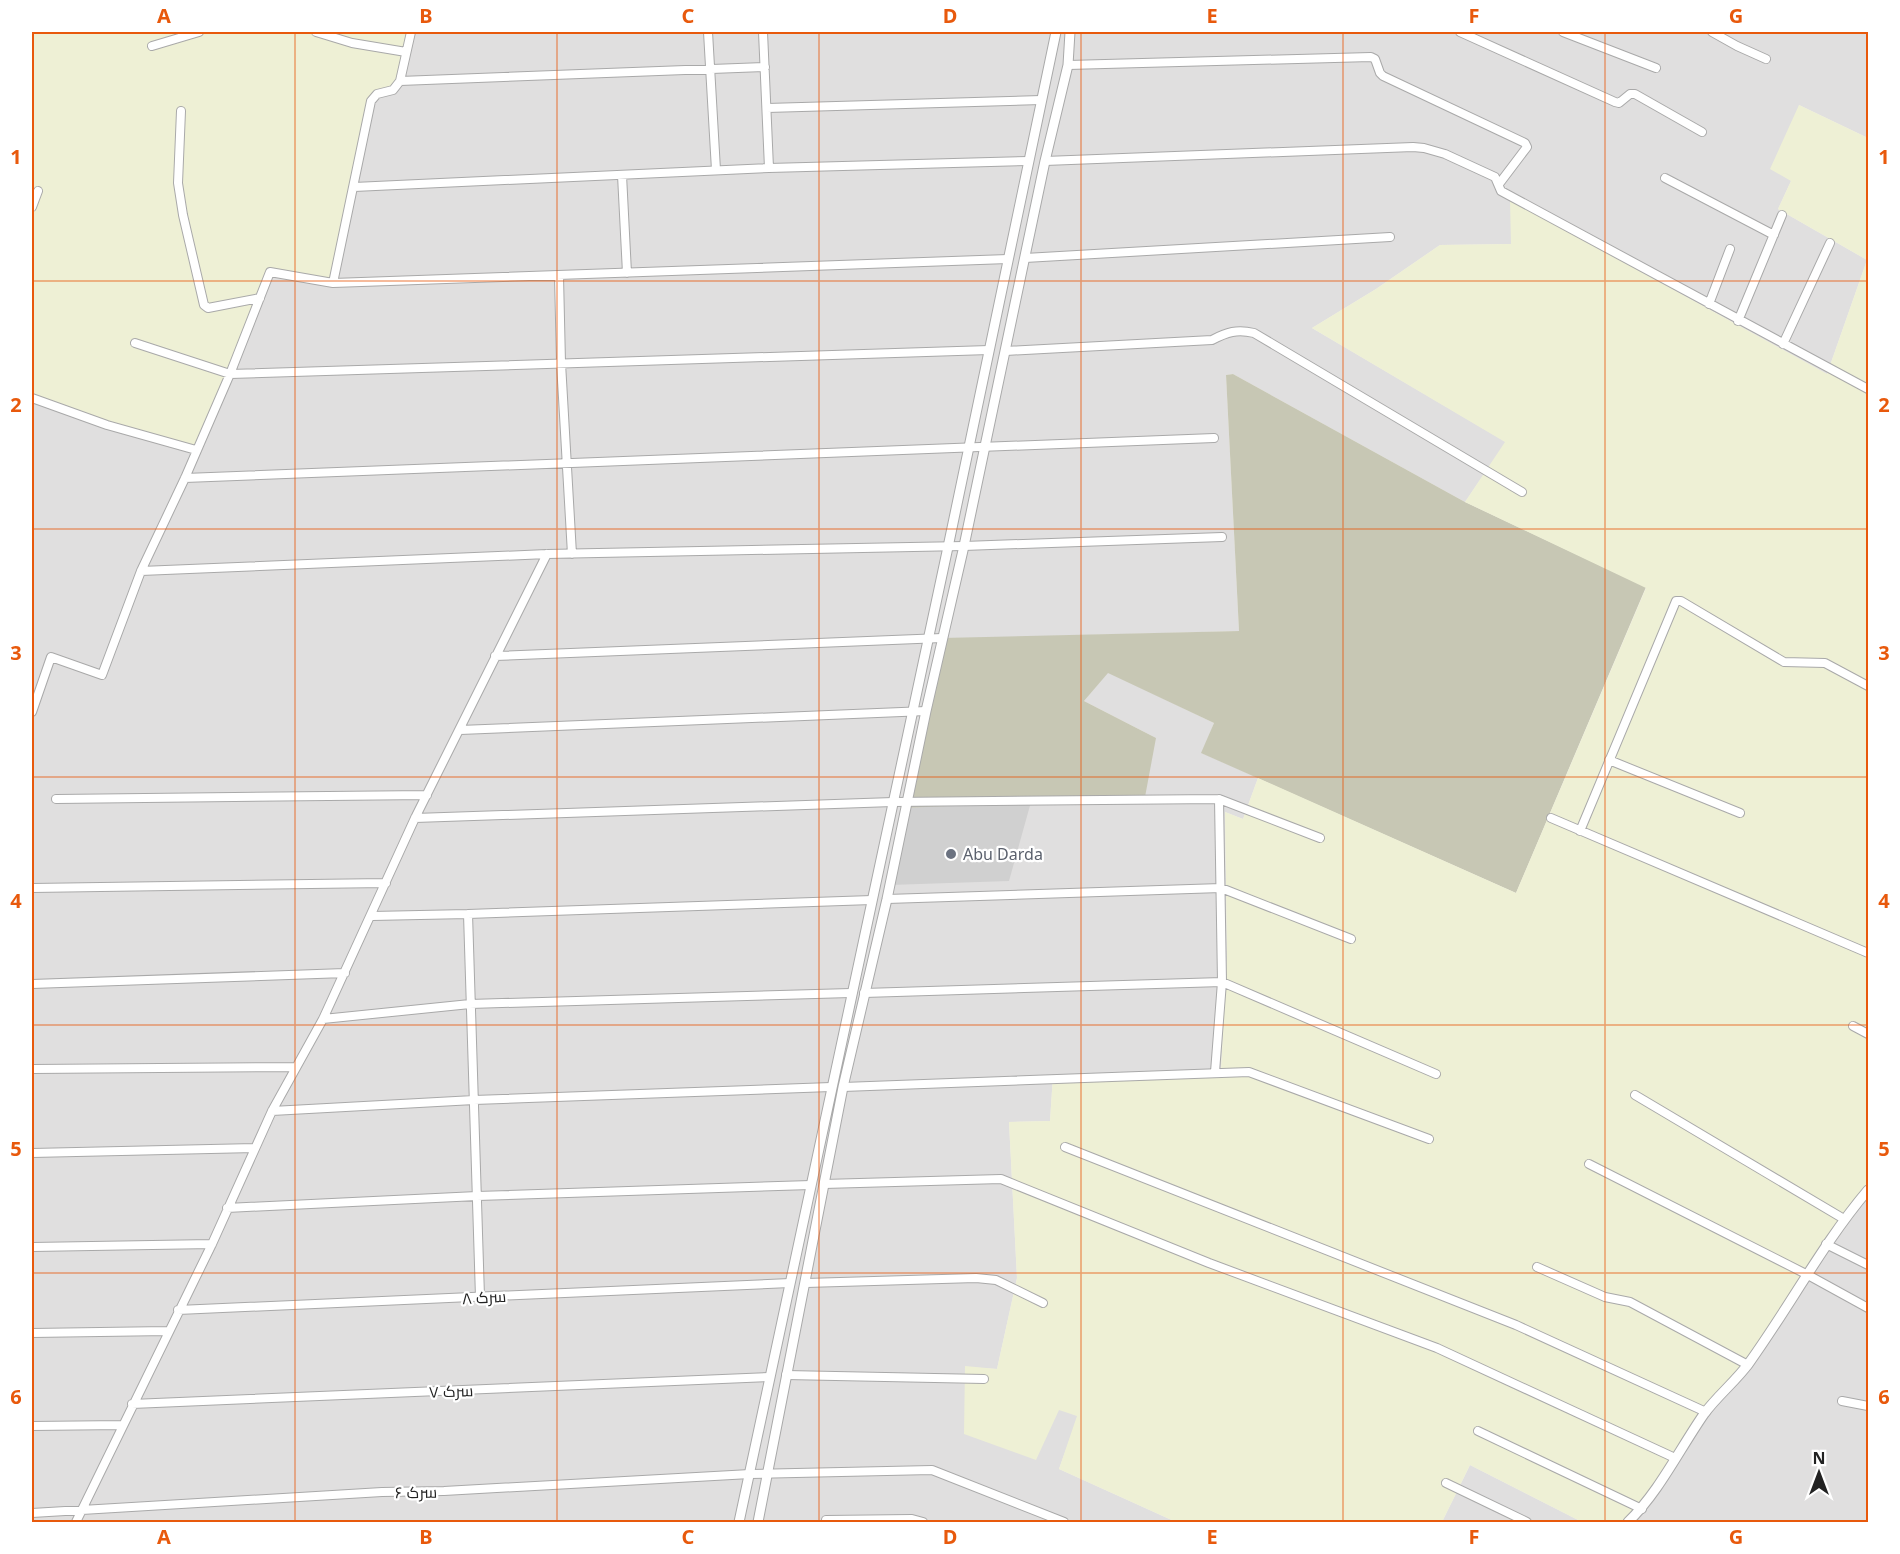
<svg xmlns="http://www.w3.org/2000/svg" width="1900" height="1554" font-family="'Noto Sans',Cairo,sans-serif">
<style>
.residential{fill:#e0dfdf}
.religious{fill:#d0d0d0}
.construction{fill:#c7c7b4}
.farmland{fill:#eef0d5}
.lines{fill:none;stroke-linecap:round;stroke-linejoin:round}
.minor-casing{stroke:#a9a9a9;stroke-width:10}
.tertiary-casing{stroke:#a9a9a9;stroke-width:11}
.minor{stroke:#fff;stroke-width:8}
.tertiary{stroke:#fff;stroke-width:9}
.grid{fill:none;stroke:#e8590c;stroke-width:1.5;stroke-opacity:0.55}
.worship-dot{fill:#6b7280;stroke:#fff;stroke-width:2}
.labels{text-anchor:middle;dominant-baseline:central;stroke-width:4.5;stroke-linejoin:round;paint-order:stroke}
.worship-label{font-size:16px;fill:#5b616d;stroke:#fff;text-anchor:start}
.street-label{font-size:16px;fill:#222;stroke:#fff}
.neatline{fill:none;stroke:#e8590c;stroke-width:2}
.grid-label{font-size:20px;text-anchor:middle;font-weight:bold;fill:#e8590c}
</style>
<rect width="100%" height="100%" fill="#f2efe9"/>
<path class="residential" d="M411 32H1868V138L1799 105 1791 181 1778 209 1867 260 1827 374 1511 201 1512 244 1440 245 1376 289 1312 328 1506 442 1465 502 1233 374 1226 375 1239 631 942 639 1156 738 1084 701 1108 672 1214 723 1202 753 1258 778 1243 819 1225 812 1227 958 1221 1070 1053 1076 1050 1121 1009 1122 1017 1278 997 1369 965 1367 1059 1409 1078 1416 1059 1469 1176 1522H32V398L270 272Z
M1868 1190V1522H1628Z
M1470 1465 1582 1522H1442Z"/>
<path class="religious" d="M1031 802 1009 881 890 885 905 808Z"/>
<path class="construction" d="M1233 374 1465 502 1646 587 1516 893 1201 753 1214 723 1108 673 1084 701 1156 738 1145 797 905 808 942 638 1239 631 1226 375Z"/>
<path class="farmland" d="M32 32H411L400 81 371 101 333 283 273 271 196 450 32 398Z
M1799 105 1868 138V1190L1748 1365 1706 1412 1628 1522H1582L1470 1465 1442 1522H1176L1059 1469 1077 1416 1059 1410 1036 1460 964 1434 965 1366 997 1369 1017 1278 1009 1122 1050 1121 1053 1075 1221 1070 1227 958 1225 812 1243 819 1258 778 1516 893 1646 588 1465 502 1505 442 1312 328 1376 289 1440 245 1511 244 1510 200 1827 374 1867 260 1778 209 1791 181 1770 169Z"/>
<g class="lines">
<defs>
<path id="minor" d="M316 32 352 43 406 52
M708 32 716 170
M763 32 769 168
M1460 32 1615 102 1619 103 1630 94H1635L1702 132
M1563 32 1656 68
M1712 32 1737 46 1766 59
M152 46 199 32
M1068 65 1371 57 1375 59 1380 73 1383 76 1525 143 1527 147 1499 184
M400 81 765 67
M767 108 1041 100
M181 111 178 183 183 215 204 305 208 308 260 298
M1045 161 1413 147 1424 148 1445 154 1495 177 1501 191 1868 389
M622 175 627 273
M1665 178 1774 235
M354 187 769 168 1029 161
M32 207 38 191
M1025 258 1390 237
M559 276 561 363 572 554
M333 283 1008 259
M1709 304 1730 249
M1738 321 1782 215
M135 343 230 374 989 350
M1783 344 1830 243
M1006 351 1212 340C1227 332 1237 329 1254 333L1522 492
M32 398 107 425 196 450
M185 478 1214 438
M141 571 547 554 964 546 1222 537
M495 656 942 638
M32 712 51 657 102 675 141 571 185 478 230 374 270 272 333 283 371 101 377 94 393 90 400 81 411 32
M460 730 926 711
M1609 760 1740 813
M56 799 427 795
M415 818 893 802 1219 799 1320 838
M1551 818 1868 953
M1580 831 1676 601H1681L1784 662 1825 663 1868 686
M32 888 386 883
M887 899 1221 888 1351 939
M468 914 480 1297
M372 916 468 914 872 900
M32 984 345 973
M864 993 1222 982 1436 1074
M323 1019 470 1004 851 993
M1853 1026 1868 1034
M32 1069 296 1067
M1215 1072 1222 982 1219 799
M843 1087 1249 1072 1429 1139
M1635 1095 1844 1219
M272 1111 474 1100 831 1087
M1065 1147 1516 1325 1706 1412
M32 1153 255 1148
M1589 1164 1808 1275 1868 1308
M824 1184 1001 1179 1209 1263 1437 1348 1675 1458
M227 1208 477 1196 811 1185
M1826 1244 1868 1265
M32 1247 212 1244
M1537 1267 1605 1297 1630 1302 1748 1365
M806 1283 976 1278 996 1280 1043 1303
M178 1310 790 1283
M32 1333 168 1331
M786 1375 984 1379
M1842 1401 1868 1406
M132 1404 770 1377
M32 1426 123 1425
M1478 1431 1642 1509
M1446 1483 1527 1522
M32 1513 382 1492 444 1491 750 1474 932 1470 1064 1522
M826 1520 912 1519 923 1522
M76 1522 212 1244 272 1111 323 1019 415 818 547 554"/>
<path id="tertiary" d="M739 1522 948 547 1056 32
M758 1522 843 1087 887 899 926 711 964 546 1045 161 1068 65 1070 32
M1628 1522C1659 1492 1679 1450 1704 1414 1717 1396 1736 1381 1749 1363 1790 1306 1823 1243 1868 1190"/>
</defs>
<use href="#minor" class="minor-casing"/>
<use href="#tertiary" class="tertiary-casing"/>
<use href="#minor" class="minor"/>
<use href="#tertiary" class="tertiary"/>
</g>
<path class="grid" d="M295 32V1522M557 32V1522M819 32V1522M1081 32V1522M1343 32V1522M1605 32V1522M32 281H1868M32 529H1868M32 777H1868M32 1025H1868M32 1273H1868"/>
<circle class="worship-dot" cx="951" cy="854" r="6"/>
<g class="labels">
<g class="worship-label">
<text x="963" y="854">Abu Darda</text>
</g>
<g class="street-label">
<text transform="translate(484 1297) rotate(-3)">سرک ۸</text>
<text transform="translate(451 1391) rotate(-2)">سرک ۷</text>
<text transform="translate(416 1492) rotate(-1)">سرک ۶</text>
</g>
</g>
<rect width="1900" height="1554" fill="none" stroke="#ffffff" stroke-width="66"/>
<g transform="translate(1819 1473)" stroke="#ffffff" stroke-width="4.5" paint-order="stroke">
<path d="M0-4.5L10 22L0 15L-10 22Z" fill="#222222"/>
<text y="-9" font-size="16" font-weight="bold" text-anchor="middle" fill="#222222">N</text>
</g>
<rect x="33" y="33" width="1834" height="1488" class="neatline"/>
<g class="grid-label">
<text x="164" y="23">A</text>
<text x="426" y="23">B</text>
<text x="688" y="23">C</text>
<text x="950" y="23">D</text>
<text x="1212" y="23">E</text>
<text x="1474" y="23">F</text>
<text x="1736" y="23">G</text>
<text x="16" y="164">1</text>
<text x="1884" y="164">1</text>
<text x="16" y="412">2</text>
<text x="1884" y="412">2</text>
<text x="16" y="660">3</text>
<text x="1884" y="660">3</text>
<text x="16" y="908">4</text>
<text x="1884" y="908">4</text>
<text x="16" y="1156">5</text>
<text x="1884" y="1156">5</text>
<text x="16" y="1404">6</text>
<text x="1884" y="1404">6</text>
<text x="164" y="1544">A</text>
<text x="426" y="1544">B</text>
<text x="688" y="1544">C</text>
<text x="950" y="1544">D</text>
<text x="1212" y="1544">E</text>
<text x="1474" y="1544">F</text>
<text x="1736" y="1544">G</text>
</g>
</svg>
